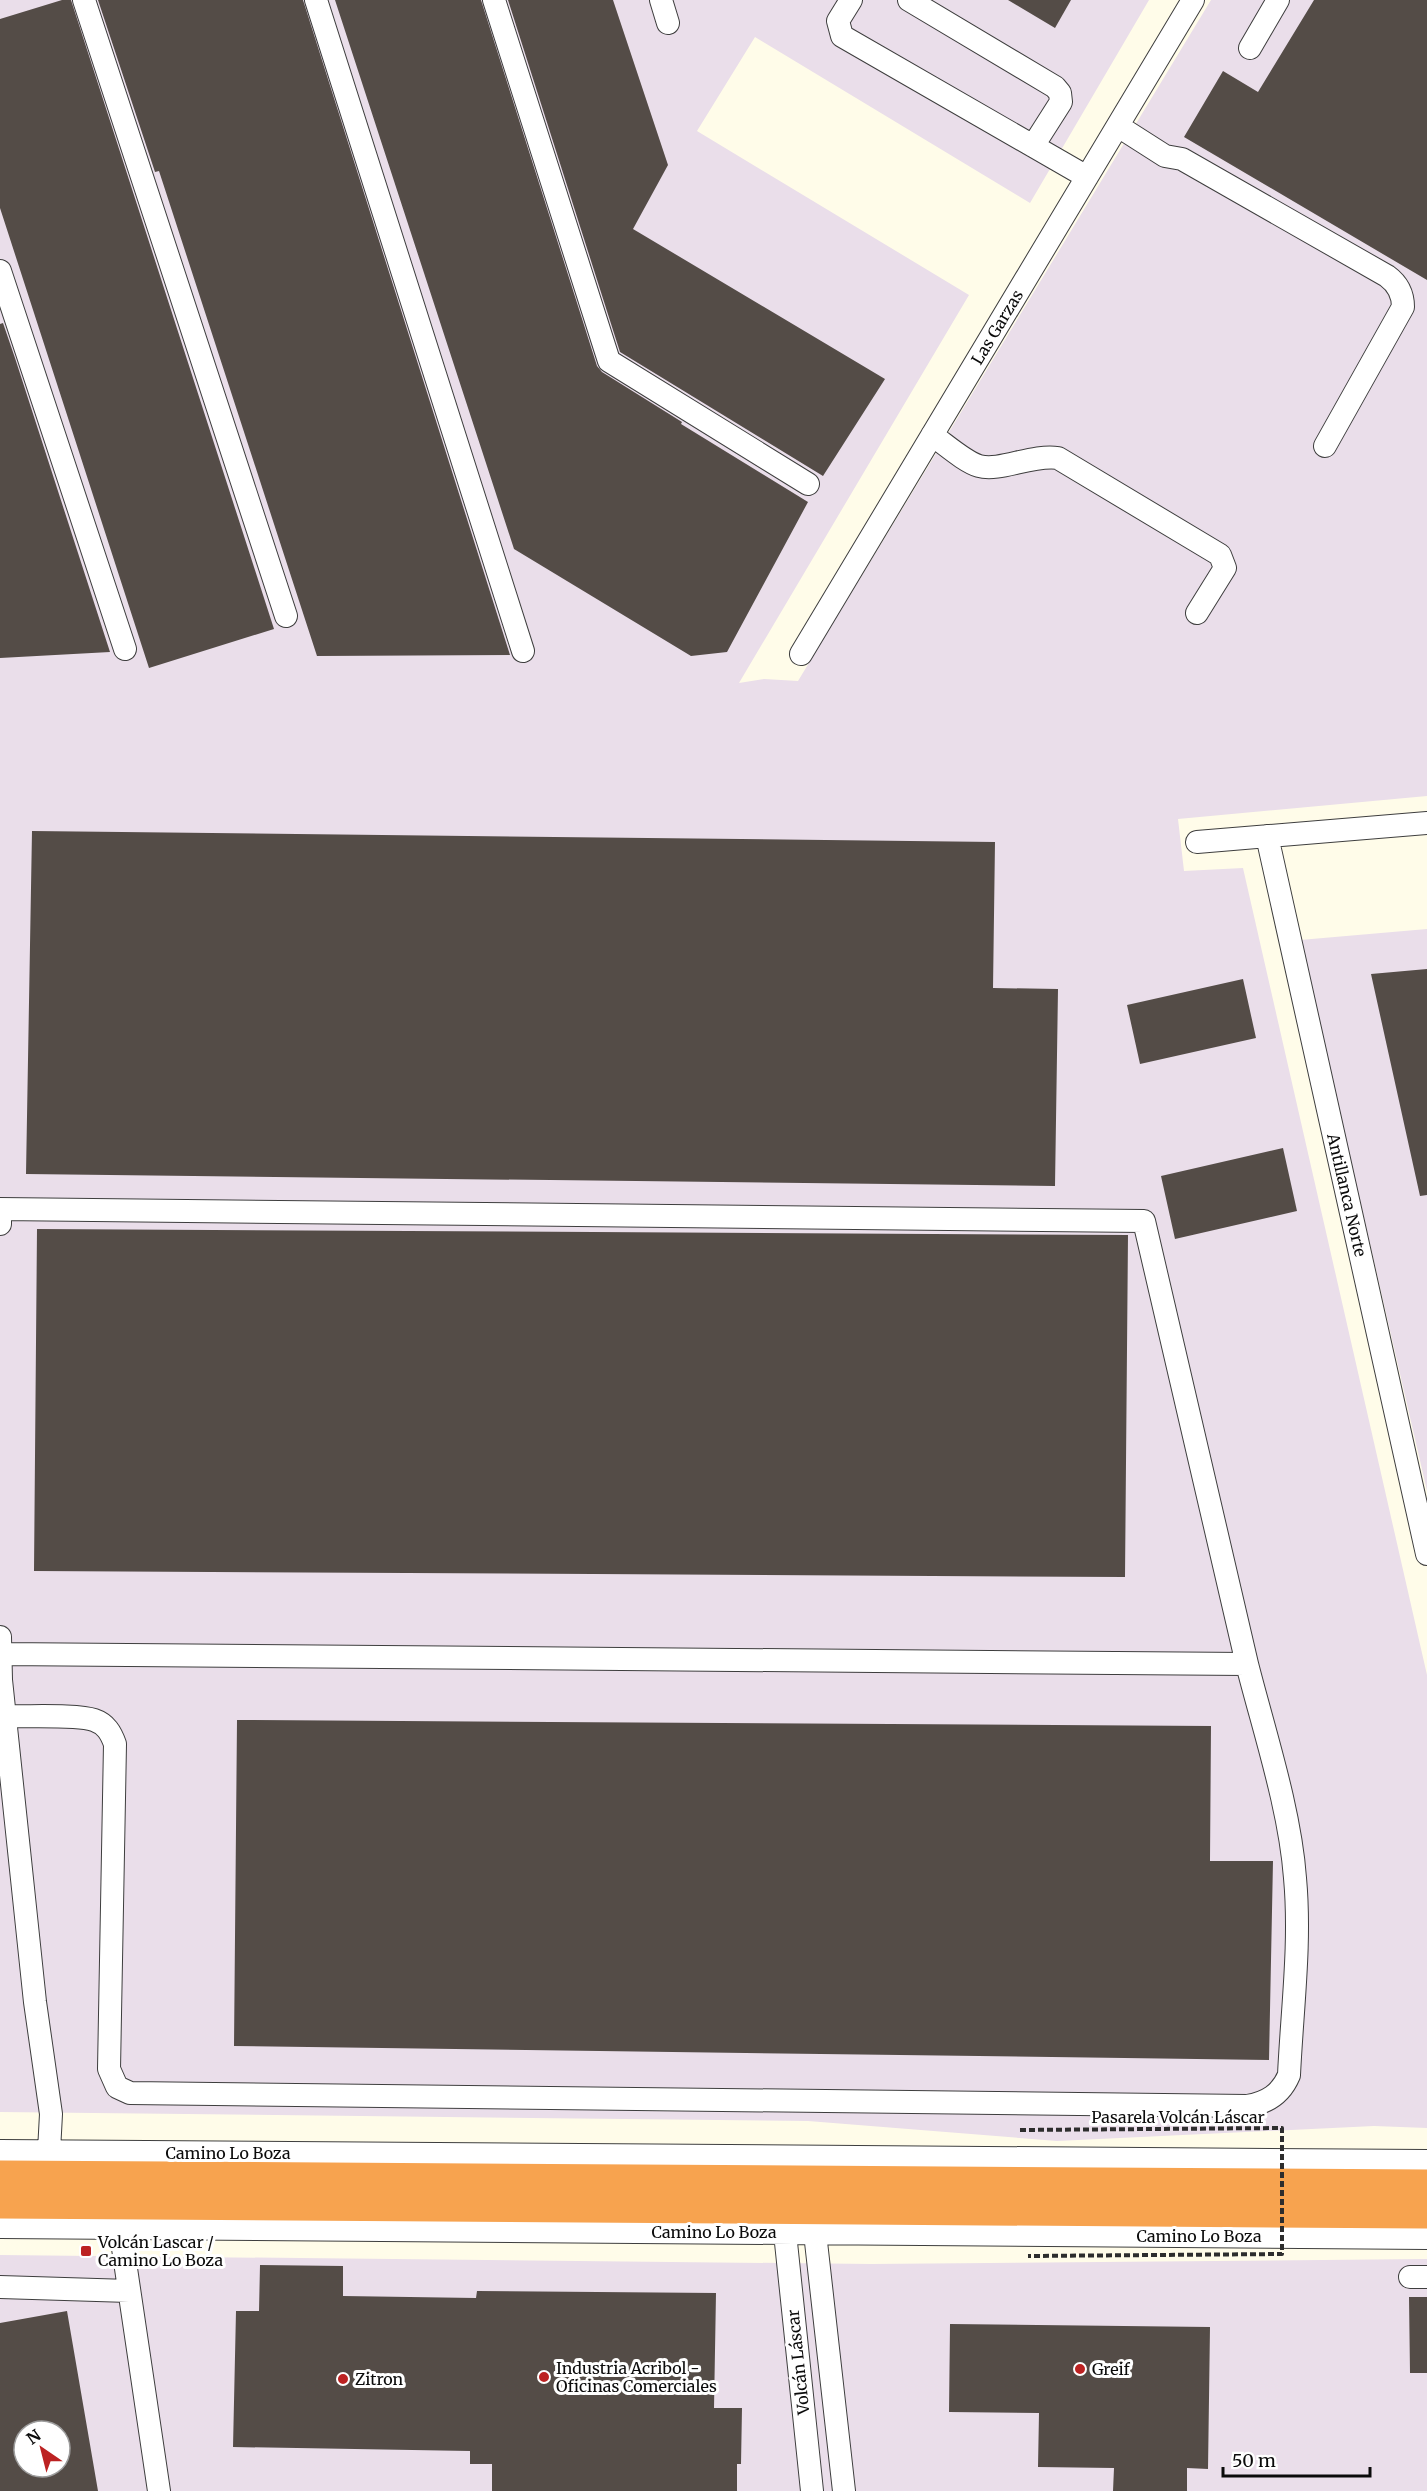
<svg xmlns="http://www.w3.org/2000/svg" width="1427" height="2491" font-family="Merriweather,serif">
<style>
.industrial{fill:#eadeea;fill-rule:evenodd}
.building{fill:#544c47;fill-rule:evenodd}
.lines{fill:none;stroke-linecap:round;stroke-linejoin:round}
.minor-casing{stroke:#3e3e3e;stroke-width:24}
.highway-casing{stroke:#1c1c1c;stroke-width:34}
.minor{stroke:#fff;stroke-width:22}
.highway{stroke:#f7a34f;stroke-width:33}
.path-bridge{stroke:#2d2d2d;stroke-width:4;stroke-dasharray:6 3;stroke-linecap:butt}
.poi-dot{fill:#bc2222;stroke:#fff;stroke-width:2}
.labels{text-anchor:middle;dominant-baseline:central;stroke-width:6;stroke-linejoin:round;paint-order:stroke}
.street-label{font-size:16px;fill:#0b0b0b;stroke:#fff}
.poi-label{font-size:16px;fill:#0b0b0b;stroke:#fff;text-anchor:start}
</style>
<rect width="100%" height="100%" fill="#fffce9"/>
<path class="industrial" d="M0 0H1149L1030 203 755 37 697 131 969 295 739 683 764 679 798 681 1211 0H1427V796L1178 819 1184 871 1243 868 1427 1675V2128L1374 2126 1057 2141 808 2121 0 2112Z
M1427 929V1491L1300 940Z
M0 2255 871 2264 1427 2259V2491H0ZM24 2431H60V2467H24Z"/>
<path class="building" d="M62 0H71L274 629 149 668 0 208V19Z
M98 0H303L510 655 317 656 159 171 155 172Z
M335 0H481L597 366 602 372 682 422 681 424 808 502 727 652 691 656 514 549Z
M508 0H613L668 165 633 229 885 379 823 476 620 352Z
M1008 0H1071L1055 28Z
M1314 0H1427V280L1184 137 1223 71 1258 92Z
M3 323 15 358 110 652 0 658V324Z
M32 831 995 842 993 988 1058 989 1055 1186 26 1174Z
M1427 969V1195L1420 1196 1371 974Z
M1243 979 1256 1038 1140 1064 1127 1005Z
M1283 1148 1297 1211 1175 1239 1161 1176Z
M37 1229 1128 1235 1125 1577 34 1571Z
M237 1720 1211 1726 1210 1861H1273L1269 2060 234 2046Z
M260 2265 343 2266V2296L476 2298 477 2291 716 2293 714 2408H742L741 2464H737V2491H492V2464H470V2451L233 2447 236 2311H259Z
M1409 2297H1427V2373H1410Z
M67 2311 98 2491H0V2323ZM24 2431H60V2467H24Z
M950 2324 1210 2327 1208 2469 1187 2468V2491H1113L1114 2468 1038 2467 1039 2413 949 2412Z"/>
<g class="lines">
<defs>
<path id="minor" d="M84 0 286 616
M316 0 523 651
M494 0 609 361 808 484
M661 0 668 23
M851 0 838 21 842 36 1087 177
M909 0 1055 87 1060 93 1061 102 1033 146
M1250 48 1278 0
M1118 126 1165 156 1182 159 1387 276C1398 284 1403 294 1403 307L1325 446
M0 271 125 649
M932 435C945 444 965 462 979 466 1000 472 1032 454 1058 458L1220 555 1225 568 1197 613
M801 654 1193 0
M1267 836 1427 1554
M1197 842 1427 823
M0 1224V1209L1144 1221 1247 1664
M0 1637 1 1680 35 2002 51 2114 49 2151
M0 1654 1247 1664C1264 1731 1290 1809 1295 1878 1301 1943 1292 2010 1289 2075 1281 2094 1267 2103 1247 2106L130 2093 117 2087 109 2069 115 1744C111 1733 106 1724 94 1720 77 1714 26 1717 5 1716
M0 2151 1427 2161
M0 2227 1427 2238
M120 2228 159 2491
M785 2233 812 2491
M815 2233 844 2491
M1410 2277H1427
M0 2287 129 2291"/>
<path id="highway" d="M0 2177 1427 2186
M0 2202 1427 2212"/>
</defs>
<use href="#minor" class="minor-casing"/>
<use href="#highway" class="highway-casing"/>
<use href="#minor" class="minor"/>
<use href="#highway" class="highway"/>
<path class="path-bridge" d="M1020 2130 1282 2128V2254L1028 2256"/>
</g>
<g class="poi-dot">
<rect x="80" y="2245" width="12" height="12" rx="3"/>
<circle cx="1080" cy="2369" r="6"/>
<circle cx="544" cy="2377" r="6"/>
<circle cx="343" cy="2379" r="6"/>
</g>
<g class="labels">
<g class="street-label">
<text transform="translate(997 327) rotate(-59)">Las Garzas</text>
<text transform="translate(1347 1195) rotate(77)">Antillanca Norte</text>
<text x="1178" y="2117">Pasarela Volcán Láscar</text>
<text x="228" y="2153">Camino Lo Boza</text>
<text x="714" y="2232">Camino Lo Boza</text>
<text x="1199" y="2236">Camino Lo Boza</text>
<text transform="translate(798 2362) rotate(-96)">Volcán Láscar</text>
</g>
<g class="poi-label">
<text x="98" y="2242">Volcán Lascar /<tspan x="98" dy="18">Camino Lo Boza</tspan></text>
<text x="556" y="2368">Industria Acribol -<tspan x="556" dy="18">Oficinas Comerciales</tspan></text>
<text x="1092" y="2369">Greif</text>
<text x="355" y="2379">Zitron</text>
</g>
</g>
<g transform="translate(42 2449) rotate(325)"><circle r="28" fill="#ffffff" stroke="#9d9d9d" stroke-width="1.5"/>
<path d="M0-4.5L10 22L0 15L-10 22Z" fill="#bc2222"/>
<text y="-9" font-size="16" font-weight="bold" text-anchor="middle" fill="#0b0b0b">N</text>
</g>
<path d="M1223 2467v9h147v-9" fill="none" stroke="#0b0b0b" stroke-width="3"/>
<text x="1232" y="2467" font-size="18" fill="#0b0b0b" stroke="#ffffff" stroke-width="4.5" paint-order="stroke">50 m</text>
</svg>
